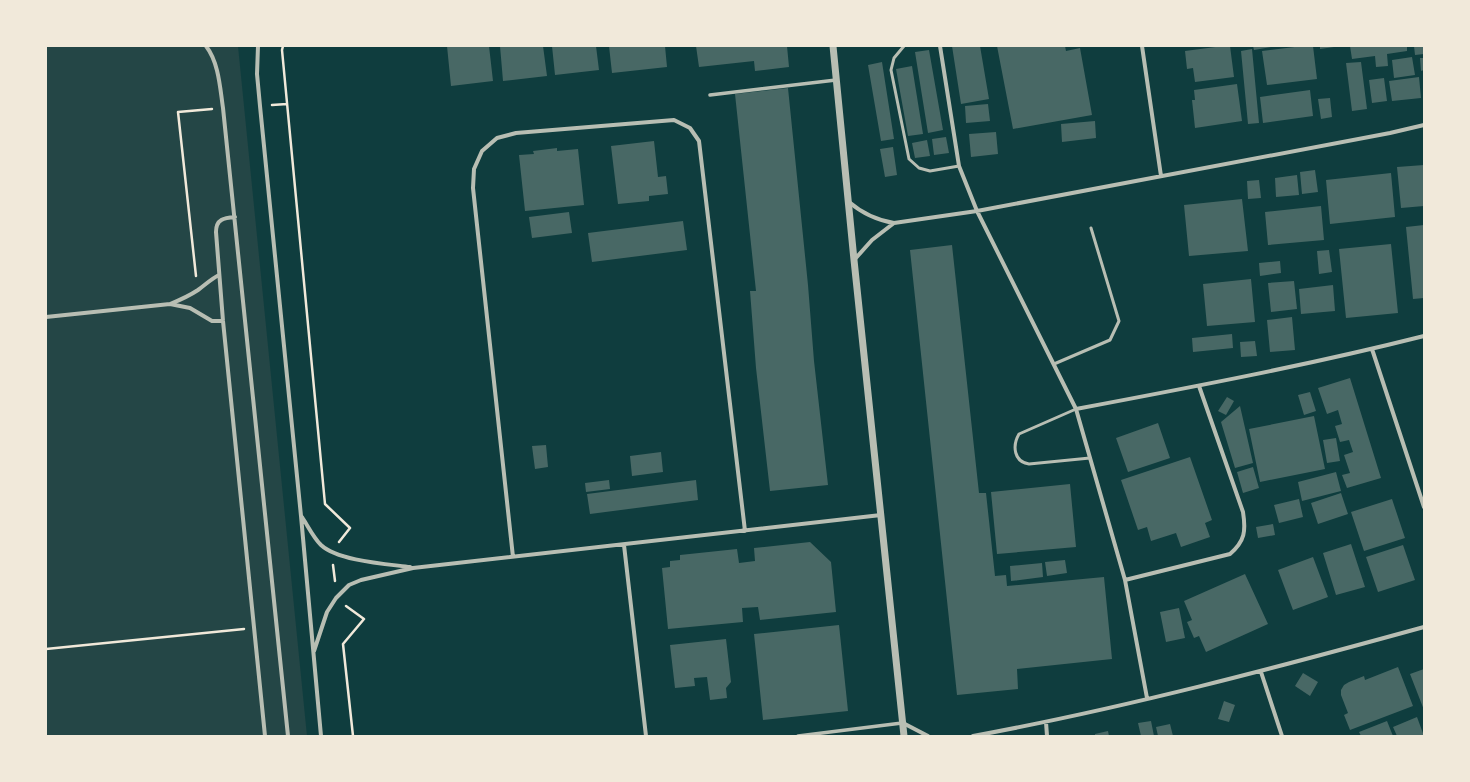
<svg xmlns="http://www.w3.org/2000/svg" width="1470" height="782" font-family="'Nunito Sans',sans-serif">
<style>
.green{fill:#244646}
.building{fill:#486865}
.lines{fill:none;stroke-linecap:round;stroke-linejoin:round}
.path{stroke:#f1e9da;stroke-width:2.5}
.service{stroke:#b8beb3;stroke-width:3}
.pedestrian{stroke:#b8beb3;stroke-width:3.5}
.minor{stroke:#b8beb3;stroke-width:4}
.tertiary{stroke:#b8beb3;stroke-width:7}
</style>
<rect width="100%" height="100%" fill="#0f3d3e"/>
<path class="green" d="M46 46H238L307 736H46Z"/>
<path class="building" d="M447 46H489L493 81 451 86Z
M500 46H543L547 76 503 81Z
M552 46H596L599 70 555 75Z
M609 46H665L667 67 612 73Z
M696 46H787L789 67 755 71 754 61 699 67Z
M952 46H980L989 99 961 104Z
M997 46H1065L1066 51 1080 48 1092 115 1013 129Z
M1223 46H1230L1234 77 1195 82 1193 68 1187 69 1185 51Z
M1253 46H1271V47L1254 50Z
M1303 46H1313L1317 79 1267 85 1262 51Z
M1320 46H1334V47L1320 49Z
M1350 46H1407V51L1387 54 1388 66 1376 67 1375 56 1352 59Z
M1414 46H1424V54L1415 55Z
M1252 49 1259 123 1248 124 1241 51Z
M929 50 943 130 928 133 915 52Z
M1412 57 1415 75 1394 78 1392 60Z
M1420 58H1424V70L1421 71Z
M882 62 894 139 881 141 868 65Z
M1361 62 1367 109 1352 111 1346 63Z
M912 66 923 134 908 136 896 69Z
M1419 77 1421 98 1392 101 1389 81Z
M1384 78 1387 101 1372 103 1369 80Z
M1237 84 1242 121 1195 128 1192 100H1195L1194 90Z
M788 88 808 285 814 361 828 485 770 491 756 368 750 291H756L735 94Z
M1310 90 1313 116 1263 123 1260 97Z
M1330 98 1332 117 1321 119 1318 99Z
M988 104 990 121 966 123 965 106Z
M1095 121 1096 138 1062 142 1061 124Z
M996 132 998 154 971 157 969 134Z
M946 137 949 153 934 155 932 139Z
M927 140 930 156 915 158 912 143Z
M654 141 658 177 666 176 668 194 649 196V201L618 204 611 146Z
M893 147 897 175 885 177 880 149Z
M557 148V151L578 149 584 205 525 211 519 155 534 154 533 151Z
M1424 165V206L1401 208 1397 167Z
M1315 170 1318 192 1302 194 1300 172Z
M1391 173 1395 217 1330 224 1326 180Z
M1297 175 1299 195 1276 197 1275 178Z
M1259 180 1261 198 1248 199 1247 181Z
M1242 199 1248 251 1189 256 1184 205Z
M1321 206 1324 240 1268 245 1265 212Z
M569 212 572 233 532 238 529 217Z
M683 221 687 250 592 262 588 233Z
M1424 225V298L1413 299 1406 227Z
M1391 244 1398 313 1346 318 1339 249Z
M952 245 979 493H986L995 576 1006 575 1007 586 1104 577 1112 659 1017 669 1018 689 957 695 910 250Z
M1329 250 1332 272 1319 274 1317 251Z
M1280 261 1281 273 1260 276 1259 263Z
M1251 279 1255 322 1207 326 1203 284Z
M1294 281 1297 309 1271 312 1268 283Z
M1333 285 1335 311 1301 314 1299 289Z
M1292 317 1295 350 1270 352 1267 320Z
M1232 334 1233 348 1193 352 1192 338Z
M1255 341 1257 356 1241 357 1240 342Z
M1350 378 1381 478 1347 488 1342 475 1350 473 1344 455 1353 452 1349 440 1340 442 1335 426 1342 424 1338 410 1327 414 1318 388Z
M1310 392 1316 411 1304 415 1298 395Z
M1227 397 1234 401 1226 415 1218 411Z
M1240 406 1253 463 1235 468 1221 422Z
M1314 416 1325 469 1260 482 1249 429Z
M1158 423 1170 458 1128 472 1116 438Z
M1336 438 1340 461 1327 463 1323 440Z
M546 445 548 467 535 469 532 446Z
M661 452 663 472 632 476 630 456Z
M1190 457 1212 520 1205 523 1210 537 1181 547 1176 533 1151 541 1147 527 1138 530 1121 480Z
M1253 467 1259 488 1243 493 1237 472Z
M1336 472 1341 491 1302 501 1298 482Z
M609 480 610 489 586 492 585 483Z
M696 480 698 500 590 514 587 494Z
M1070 484 1076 547 997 554 991 492Z
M1341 493 1348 514 1318 524 1311 503Z
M1299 499 1303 517 1279 523 1274 505Z
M1392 499 1405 538 1364 551 1351 512Z
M1273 524 1275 535 1258 538 1256 527Z
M810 542 831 562 836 612 760 620 758 607 742 608 743 622 668 629 662 568 670 567V561L680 560V555L737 549 739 563 755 561 754 548Z
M1351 544 1365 587 1336 595 1323 553Z
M1403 545 1415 580 1378 592 1366 557Z
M1313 557 1328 597 1293 610 1278 570Z
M1065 560 1067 573 1047 576 1045 562Z
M1042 563 1043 577 1011 581 1010 566Z
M1245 574 1268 624 1206 652 1199 636 1194 638 1187 622 1192 620 1184 601Z
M1179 608 1185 638 1166 642 1160 612Z
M839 625 848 711 763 720 754 634Z
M726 639 731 682 726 688 727 698 710 700 707 677 694 678 695 686 675 688 670 645Z
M1398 667 1413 706 1350 730 1344 715 1348 713 1341 695V690L1344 685 1349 682 1364 676 1365 680Z
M1424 669V710L1410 674Z
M1303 673 1318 682 1310 696 1295 686Z
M1224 701 1235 705 1229 722 1218 719Z
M1417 717 1424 736H1397L1393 727Z
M1151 721 1154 736H1141L1138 723Z
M1387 721 1393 736H1361L1359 732Z
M1170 724 1173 736H1158L1156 727Z
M1108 731 1109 736H1095V734Z"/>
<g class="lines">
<path class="path" d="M283 46 282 50 325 504 350 528 339 542
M272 105 287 104
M196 276 178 112 212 109
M333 565 335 581
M346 606 364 619 343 644 353 736
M46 649 244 629"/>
<path class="service" d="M904 46 894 58 891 70 909 159 919 168 930 171 959 166
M1054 364 1110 340 1119 321 1091 228
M1076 409 1019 434C1012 446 1014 462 1029 464L1090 458"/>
<path class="pedestrian" d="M710 95 836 80
M798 736 902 723"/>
<path class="minor" d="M206 46C219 63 220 88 223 108L288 736
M258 46 257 74 260 106 301 516 321 736
M940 46 959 166 977 211 1076 409 1125 580 1147 698
M1142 46 1161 176
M849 202C863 214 876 220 894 223L977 211 1390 133 1424 125
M235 217C224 218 216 219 216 232L223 321 265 736
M855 259 872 240 894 223
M170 304 190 308 212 321H223
M46 317 170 304C180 300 189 296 198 290 205 285 211 279 219 275
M1372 349 1424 507
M1076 409C1193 387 1309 365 1424 336
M302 517C308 526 313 537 321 545 338 561 387 564 410 567
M624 545 646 736
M513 557 473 188 474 169 482 151 497 138 516 133 674 120 690 128 699 141 745 531
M1125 580 1230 554C1245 541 1246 531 1243 512L1199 386
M314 651 327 612 336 598 349 585 361 580 413 568 881 515
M1261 672 1282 736
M1046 722 1047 736
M903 723 928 736
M973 736C1125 708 1275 668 1424 627"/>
<path class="tertiary" d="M833 46 854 260 904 736"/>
</g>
<rect width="1470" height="782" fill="none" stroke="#f1e9da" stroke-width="94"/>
</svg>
